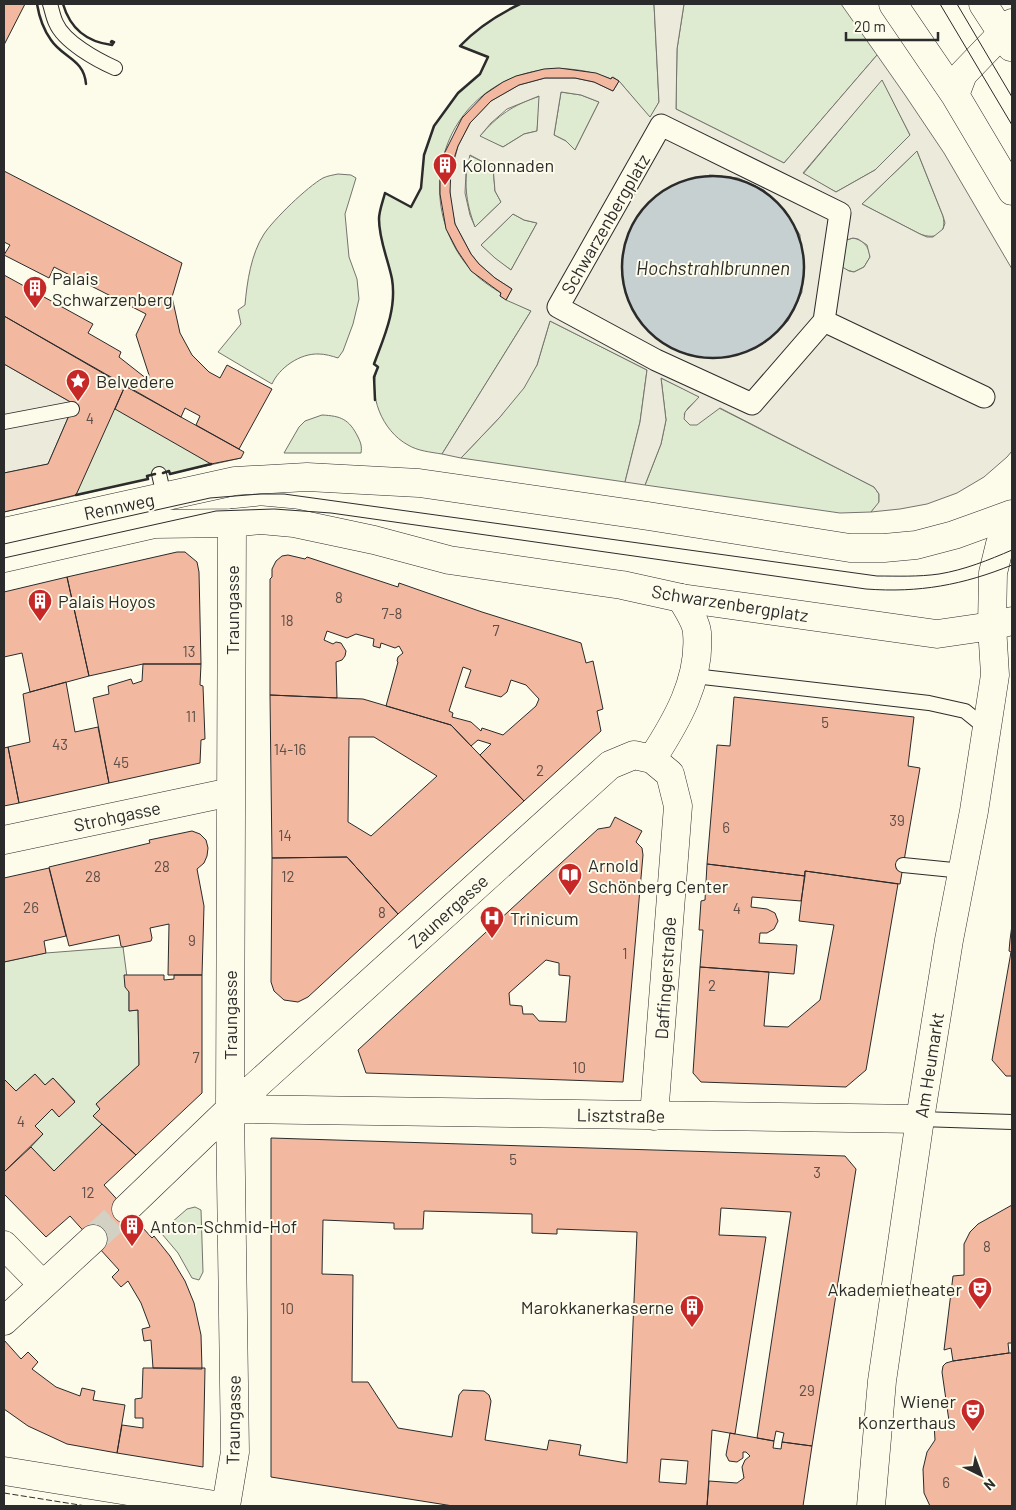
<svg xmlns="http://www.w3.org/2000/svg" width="1016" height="1510" font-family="Barlow,sans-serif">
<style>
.green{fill:#deebd1;stroke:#74746e}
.parking{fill:#eceadb;stroke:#74746e;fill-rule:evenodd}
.water{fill:#c7d0d0;stroke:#74746e}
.building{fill:#f2b8a0;stroke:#2b2b2b;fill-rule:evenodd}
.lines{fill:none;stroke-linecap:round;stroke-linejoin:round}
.minor-tunnel{stroke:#d3d1c4;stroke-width:28;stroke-dasharray:28 14;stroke-linecap:butt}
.service-casing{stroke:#2b2b2b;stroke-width:16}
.pedestrian-casing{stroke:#2b2b2b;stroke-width:23}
.minor-casing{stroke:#2b2b2b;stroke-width:29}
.tertiary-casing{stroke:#2b2b2b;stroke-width:29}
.secondary-casing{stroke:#2b2b2b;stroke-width:29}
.service{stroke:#fdfbea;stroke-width:14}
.pedestrian{stroke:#fdfbea;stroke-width:21}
.minor{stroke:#fdfbea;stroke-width:28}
.tertiary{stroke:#fdfbea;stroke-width:28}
.secondary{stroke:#fdfbea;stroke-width:28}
.tram{stroke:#2b2b2b;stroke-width:1}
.fence{stroke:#2b2b2b;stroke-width:1;stroke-dasharray:6 2.5;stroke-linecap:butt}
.wall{stroke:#2b2b2b;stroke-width:2.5}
.labels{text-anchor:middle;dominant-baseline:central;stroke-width:4;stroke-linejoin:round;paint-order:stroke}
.number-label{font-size:15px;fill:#5d4e48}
.poi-label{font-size:18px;fill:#2b2b2b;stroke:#fdfbea;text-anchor:start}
.street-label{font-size:18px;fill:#2b2b2b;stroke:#fdfbea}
.water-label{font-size:19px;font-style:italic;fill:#2b2b2b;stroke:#fdfbea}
</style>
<rect width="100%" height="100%" fill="#fdfbea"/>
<path class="green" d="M520 4H654L659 102 650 118 619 81 613 77 611 79C526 44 433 102 440 198 442 224 453 250 471 270 479 279 491 287 501 293L500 296 531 311 442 454C430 452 418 451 408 445 382 431 367 394 378 367L374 364C384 337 397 309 392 279 388 259 379 240 379 219 379 211 383 201 385 193L411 207 421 188 424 155 434 126 458 93 480 74 488 57 460 46C478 27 497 15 520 4Z
M684 4H841L877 55 784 163 676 109 677 49Z
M882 79 910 135 875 170 836 192 803 174Z
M561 92 581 95 599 102 575 150 566 141 554 135Z
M540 96 537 131 524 134 503 147 479 137C498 115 513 105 540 96Z
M917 151 943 216C947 234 936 240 920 234L862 204Z
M469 155 493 167 495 191 501 202 475 227C465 200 464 182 469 155Z
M338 174 351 175 356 178 345 214 349 257 357 279 359 299 353 324 343 351 338 358C332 356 325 354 319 354 300 353 279 368 272 384L218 352 241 324 238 310 245 305C247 282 251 254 264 234 274 219 307 187 323 178 327 176 333 175 338 174Z
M513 214 524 220 537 223 511 270 495 259 481 245Z
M853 238C863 240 869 246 870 257L864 267 854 272 843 269 839 265 843 241Z
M4 316 125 386 241 458 170 474 169 471 148 476V479L4 512Z
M550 321 647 370 640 422 625 482 461 458 500 417 537 365Z
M661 378 700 397 688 408 684 415 719 408 874 487 879 494V503L871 512 840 513 645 485 661 444 666 420Z
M322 415C341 416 349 419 358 437 361 443 362 447 361 453H284L299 427 305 421Z
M123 947 129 992V1011L138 1010 139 1065 96 1104 100 1109 93 1116 102 1124 54 1171 31 1147 43 1134 35 1126 52 1109 59 1117 75 1101 53 1078 45 1085 35 1074 16 1091 4 1079V962L46 953Z
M195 1207 201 1210 203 1272 199 1280 192 1278 178 1253 162 1234 163 1230 187 1209Z"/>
<path class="parking" d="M654 4H684L677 49 676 109 784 163 877 55 905 95 944 153 1012 269V451L1007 457 984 477 957 493 927 504 900 509 871 512 879 502V494L874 487 720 408 697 425H690L684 419 685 412 699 397 661 378 666 420 661 444 645 485 625 482 640 422 647 370 550 321 537 365 524 388 500 417 461 458 442 454 531 311 506 300 512 289 495 278 479 264 471 254 455 224 451 204 449 180 458 146 470 123 491 101 519 85 545 78H575L594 82 613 91 619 81 650 117 659 102ZM882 80 910 135 875 170 836 192 803 173ZM561 92 581 95 599 102 575 150 566 141 554 135ZM539 96 537 131 524 134 503 147 480 136 491 123 507 109ZM917 151 943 216 945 223 943 229 933 237H927L920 234 862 204ZM470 155 493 167 495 191 501 202 475 227 470 215 465 193 466 172ZM709 175 738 178 764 190 785 210 800 235 802 292 788 321 765 343ZM513 214 524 220 537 223 511 270 495 258 481 245ZM853 238 858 239 867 245 870 257 864 267 854 272 849 271 839 265 843 241Z
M4 364 74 404 48 464 4 473Z"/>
<path class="water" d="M622 267a91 91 0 1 1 182 0a91 91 0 1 1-182 0Z"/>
<path class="building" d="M4 4H25L4 45Z
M559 68 596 73 611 79 612 77 619 81 613 91 594 82 575 78H545L519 85 491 101 470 123 458 146 451 168 450 192 455 224 471 254 479 264 495 278 512 289 506 300 500 296 501 293 471 271 457 250 446 229 440 194V180L444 154 462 118 485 94 503 82 516 76 544 69Z
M4 171 182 263 172 297 180 333 192 355 209 372 220 378 227 365 272 389 239 449 196 425 200 416 185 408 181 417 4 316V275L93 324 88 333 121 352 119 357 147 379 149 375 136 335 146 314 54 267 49 278 4 255 10 245 4 242Z
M4 316 125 386 76 495 4 512V473L48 464 74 404 4 364Z
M125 386 244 452 241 458 211 464 115 409Z
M177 552H185L197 562 199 572 201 664H143L89 676 67 577Z
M288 555 305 559 307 557 398 587 399 583 482 612 581 643 586 663 593 661 603 709 597 711 601 731 524 801 480 755 491 744 478 740 471 746 451 725 386 706 398 662 397 661 398 657 403 653 399 646 395 648 381 643 380 648 373 646 374 639 356 634 347 638 327 631 324 640 333 644 336 642 341 643 346 651 345 656 342 660 336 662 337 698 270 695V579L272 577V569L276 561 282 556ZM463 667 471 670 465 687 501 697 507 692 511 680 526 685 539 699 536 706 503 735 482 728 481 731 471 722 452 717 453 713 449 711Z
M67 577 89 676 30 692 22 653 4 657V592Z
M143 664H201L200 685 203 686 205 739 201 740 200 763 109 783 93 698 109 694 108 686 131 679 133 684 142 681Z
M66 682 75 732 98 727 109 783 19 803 8 747 30 742 23 694Z
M270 695 363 699 451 725 524 801 398 914 347 857 272 858ZM349 737H374L437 776 371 836 348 822Z
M734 697 914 717 908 766 920 768 900 884 805 871V876L707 864 717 745 730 746Z
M8 747 19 803 4 806V748Z
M615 817 642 831 636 842 642 848 643 855 623 1082 366 1073 358 1050 598 829 610 827ZM546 960 559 963V975L570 976 566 1022 539 1021 533 1014H523L522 1006 510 1005 509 993Z
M192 831 200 834 206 840 208 848 207 856 204 863 197 869 204 906 202 975H168L169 924 150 928 152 938 151 941 123 947 121 946 119 935 69 946 49 867 150 843 149 840Z
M347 857 398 914 308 997 298 1002 284 1000 274 991 271 982 272 858Z
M707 864 805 876 801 901 752 897 751 907 767 909 775 913 778 921 774 929 767 933H760L759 943 797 945 794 974 700 967 703 930H699L701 901 705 900Z
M49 868 66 936 44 941 46 953 4 962V878Z
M805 871 898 884 866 1070 846 1087 701 1082 693 1073 700 967 769 972 764 1026 788 1027 820 1000 834 925 799 921Z
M1012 925V1076H1006L992 1060 1011 952 1009 951 1010 940Z
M124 975H164V980L174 979V975H202V1093L136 1155 93 1116 100 1109 96 1104 139 1065 138 1010 129 1011V992L125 987Z
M35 1074 45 1085 53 1078 75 1102 59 1117 52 1109 35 1126 43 1134 4 1172V1079L16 1091Z
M102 1124 136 1155 104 1185 152 1238 154 1236 170 1256 185 1281 194 1303 201 1335 202 1369 153 1368 151 1340 144 1341 142 1329 150 1327 141 1303 128 1281 121 1287 112 1277 119 1270 70 1216 46 1237 4 1194V1172L31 1147 54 1171Z
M271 1138 845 1156 856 1169 812 1446 782 1442 784 1433 776 1431 774 1441 757 1438 791 1212 721 1208 719 1235 766 1237 735 1434 712 1430 707 1506H453L271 1477ZM424 1211 532 1214V1233L557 1234V1229L637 1232 627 1463 579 1455 581 1445 549 1440 547 1450 485 1440 491 1401 489 1395 484 1391 463 1390 459 1395 452 1437 398 1428 368 1382H352L353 1275 322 1274 323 1220 394 1223V1229H423ZM661 1459 688 1461 686 1484 659 1482Z
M1012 1205V1343H1008L1009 1353 953 1361 951 1348 944 1350 953 1276 964 1275V1244L970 1232 978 1224Z
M4 1340 21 1359 28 1352 38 1362 32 1369 56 1387 80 1396 82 1388 95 1391 93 1400 125 1405 117 1453 67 1444 28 1426 4 1409Z
M1009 1353H1012V1506H930L924 1493 923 1469 927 1452 935 1440 934 1423 949 1421 942 1372 943 1366 946 1363 953 1361Z
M143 1368H205L203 1467 117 1453 122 1425 143 1428V1418H135V1399L142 1398Z
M730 1433 774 1441 773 1448 781 1449 782 1442 812 1446 803 1506H707L709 1481 737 1483 744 1478 742 1467 745 1460 750 1456 746 1452H743V1458L737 1462 729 1461 726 1455Z"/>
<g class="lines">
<path class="minor-tunnel" d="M93 1239 126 1209"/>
<defs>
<path id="service" d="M50 4C52 10 53 17 56 23 64 42 97 60 115 68
M4 422 72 409
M159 474 164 496
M694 676 929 703 965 711 986 728
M903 865 963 871
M920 1119 1012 1122"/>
<path id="pedestrian" d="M661 125 840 213 824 321 752 404 656 360 558 307Z
M824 321 984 397"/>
<path id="minor" d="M652 759C676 722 701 680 697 633 697 624 686 606 681 598
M4 840 231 792
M230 1109 920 1119
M126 1209 230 1109 610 765 634 755 652 759 670 774 678 806 654 1116
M4 1245 43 1285
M4 1321 93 1239
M4 1471 221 1506
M226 1506 235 1452 230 1109 232 523"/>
<path id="tertiary" d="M893 4 955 95 1012 191
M983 4 1011 47
M955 95 963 74 1012 23
M871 1506 882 1381 920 1119 949 940 974 811 995 675 992 626 993 573 1000 544 1012 518"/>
<path id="secondary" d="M4 532 235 481 307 477 419 483 648 516 850 548H884L916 545 954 535 1012 514
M4 558 154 524 232 523 261 520 294 523 374 540 449 560 622 585 681 598 937 634 992 626 1012 621"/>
</defs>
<use href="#service" class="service-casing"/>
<use href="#pedestrian" class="pedestrian-casing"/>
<use href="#minor" class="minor-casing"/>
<use href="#tertiary" class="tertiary-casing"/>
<use href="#secondary" class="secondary-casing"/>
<use href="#service" class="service"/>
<use href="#pedestrian" class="pedestrian"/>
<use href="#minor" class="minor"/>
<use href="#tertiary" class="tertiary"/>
<use href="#secondary" class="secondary"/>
<path class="tram" d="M940 4 1012 125
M957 4 1012 97
M4 544 210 498 260 494H284L877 576C897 576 918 577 939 574 964 570 989 560 1012 550
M4 558 216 511 274 509 331 513 866 589C919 593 963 585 1012 565"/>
<path class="fence" d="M4 1493 86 1506"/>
<path class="wall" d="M37 4C39 16 43 29 51 40 63 58 84 59 86 84
M63 4C70 28 87 42 112 45L114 42 112 41 111 42
M622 267a91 91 0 1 1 182 0a91 91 0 1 1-182 0Z
M375 400 374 377 378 367 374 364C384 337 397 309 392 279 388 259 379 240 379 219 379 211 383 201 385 193L411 207 421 188 424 155 434 126 458 93 480 74 488 57 460 46C478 27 497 15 520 4
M163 473 169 471 170 474 211 464
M76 495 148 479 147 476 155 474"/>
</g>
<defs>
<symbol id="building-pin" viewBox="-11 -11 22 30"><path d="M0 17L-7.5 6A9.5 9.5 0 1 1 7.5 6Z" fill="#c62828" stroke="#fdfbea"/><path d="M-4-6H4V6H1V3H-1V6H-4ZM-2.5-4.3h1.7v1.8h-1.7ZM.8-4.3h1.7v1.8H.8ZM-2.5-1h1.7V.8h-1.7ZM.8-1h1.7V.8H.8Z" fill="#fff"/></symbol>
<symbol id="sight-pin" viewBox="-11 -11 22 30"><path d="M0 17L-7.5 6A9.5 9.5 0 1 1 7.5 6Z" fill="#c62828" stroke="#fdfbea"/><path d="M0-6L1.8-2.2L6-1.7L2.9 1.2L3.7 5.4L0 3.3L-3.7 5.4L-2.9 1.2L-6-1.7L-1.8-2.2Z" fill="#fff"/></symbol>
<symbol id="library-pin" viewBox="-11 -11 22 30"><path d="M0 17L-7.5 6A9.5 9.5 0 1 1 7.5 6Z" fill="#c62828" stroke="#fdfbea"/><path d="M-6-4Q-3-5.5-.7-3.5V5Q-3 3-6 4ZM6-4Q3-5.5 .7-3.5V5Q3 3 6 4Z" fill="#fff"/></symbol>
<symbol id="hospital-pin" viewBox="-11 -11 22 30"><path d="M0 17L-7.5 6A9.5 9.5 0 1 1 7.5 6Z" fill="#c62828" stroke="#fdfbea"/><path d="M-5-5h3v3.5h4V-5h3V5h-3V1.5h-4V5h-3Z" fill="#fff"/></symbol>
<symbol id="theatre-pin" viewBox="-11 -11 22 30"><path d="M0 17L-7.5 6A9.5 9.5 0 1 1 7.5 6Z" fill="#c62828" stroke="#fdfbea"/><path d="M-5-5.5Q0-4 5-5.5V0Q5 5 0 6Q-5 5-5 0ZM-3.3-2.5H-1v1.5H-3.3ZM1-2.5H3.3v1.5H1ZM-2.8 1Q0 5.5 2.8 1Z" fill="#fff"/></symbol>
</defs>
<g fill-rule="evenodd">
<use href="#building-pin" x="431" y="151" width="28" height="38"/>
<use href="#building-pin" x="21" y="274" width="28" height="38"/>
<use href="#sight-pin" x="64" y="367" width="28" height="38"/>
<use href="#building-pin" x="26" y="587" width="28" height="38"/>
<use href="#library-pin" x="556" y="861" width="28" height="38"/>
<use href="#hospital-pin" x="478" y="904" width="28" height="38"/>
<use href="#building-pin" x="118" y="1212" width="28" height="38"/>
<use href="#theatre-pin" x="966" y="1275" width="28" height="38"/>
<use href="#building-pin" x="678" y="1293" width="28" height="38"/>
<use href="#theatre-pin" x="959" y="1397" width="28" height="38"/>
</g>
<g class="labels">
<g class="number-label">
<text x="90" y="418">4</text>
<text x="339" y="597">8</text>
<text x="392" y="613">7-8</text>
<text x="287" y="620">18</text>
<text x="496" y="630">7</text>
<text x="189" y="651">13</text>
<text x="191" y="716">11</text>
<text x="825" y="722">5</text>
<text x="60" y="744">43</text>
<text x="290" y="749">14-16</text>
<text x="121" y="762">45</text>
<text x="540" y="770">2</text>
<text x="897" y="820">39</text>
<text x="726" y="827">6</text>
<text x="285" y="835">14</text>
<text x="162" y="866">28</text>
<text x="93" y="876">28</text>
<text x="288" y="876">12</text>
<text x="31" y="907">26</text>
<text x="737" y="908">4</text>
<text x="382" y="912">8</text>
<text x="192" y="940">9</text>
<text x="625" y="953">1</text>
<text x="712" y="985">2</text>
<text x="196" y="1057">7</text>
<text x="579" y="1067">10</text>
<text x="21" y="1121">4</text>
<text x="513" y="1159">5</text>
<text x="817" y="1172">3</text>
<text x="88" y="1192">12</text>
<text x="987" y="1246">8</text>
<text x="287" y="1308">10</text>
<text x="807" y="1390">29</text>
<text x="946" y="1482">6</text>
</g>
<g class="poi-label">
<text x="462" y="165">Kolonnaden</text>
<text x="52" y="278">Palais<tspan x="52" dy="21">Schwarzenberg</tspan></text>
<text x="96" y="381">Belvedere</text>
<text x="58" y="601">Palais Hoyos</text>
<text x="588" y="865">Arnold<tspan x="588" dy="21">Schönberg Center</tspan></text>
<text x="510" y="918">Trinicum</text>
<text x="150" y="1226">Anton-Schmid-Hof</text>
<text x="962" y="1289" text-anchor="end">Akademietheater</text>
<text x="674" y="1307" text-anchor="end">Marokkanerkaserne</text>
<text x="956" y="1401" text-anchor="end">Wiener<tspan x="956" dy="21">Konzerthaus</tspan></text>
</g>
<g class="street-label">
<text transform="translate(605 224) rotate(-60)">Schwarzenbergplatz</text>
<text transform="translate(119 506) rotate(-12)">Rennweg</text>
<text transform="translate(730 603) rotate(9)">Schwarzenbergplatz</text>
<text transform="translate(232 610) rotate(-90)">Traungasse</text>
<text transform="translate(117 816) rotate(-12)">Strohgasse</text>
<text transform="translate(448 911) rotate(-42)">Zaunergasse</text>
<text transform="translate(665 978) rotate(-86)">Daffingerstraße</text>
<text transform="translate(230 1015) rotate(-90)">Traungasse</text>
<text transform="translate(929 1065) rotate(-81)">Am Heumarkt</text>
<text transform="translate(621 1115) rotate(1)">Lisztstraße</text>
<text transform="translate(233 1420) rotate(-89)">Traungasse</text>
</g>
<g class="water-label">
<text x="713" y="267">Hochstrahlbrunnen</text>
</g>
</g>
<rect width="1016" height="1510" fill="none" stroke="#2b2b2b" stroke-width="10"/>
<g transform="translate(981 1475) rotate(138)" stroke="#fdfbea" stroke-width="4" paint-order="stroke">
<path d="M0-4L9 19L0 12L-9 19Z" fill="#2b2b2b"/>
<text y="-8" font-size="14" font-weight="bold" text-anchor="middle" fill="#2b2b2b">N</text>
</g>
<path d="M846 32v8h92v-8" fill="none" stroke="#2b2b2b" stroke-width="2.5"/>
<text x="854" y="32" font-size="15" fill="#2b2b2b" stroke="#fdfbea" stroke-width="4" paint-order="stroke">20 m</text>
</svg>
